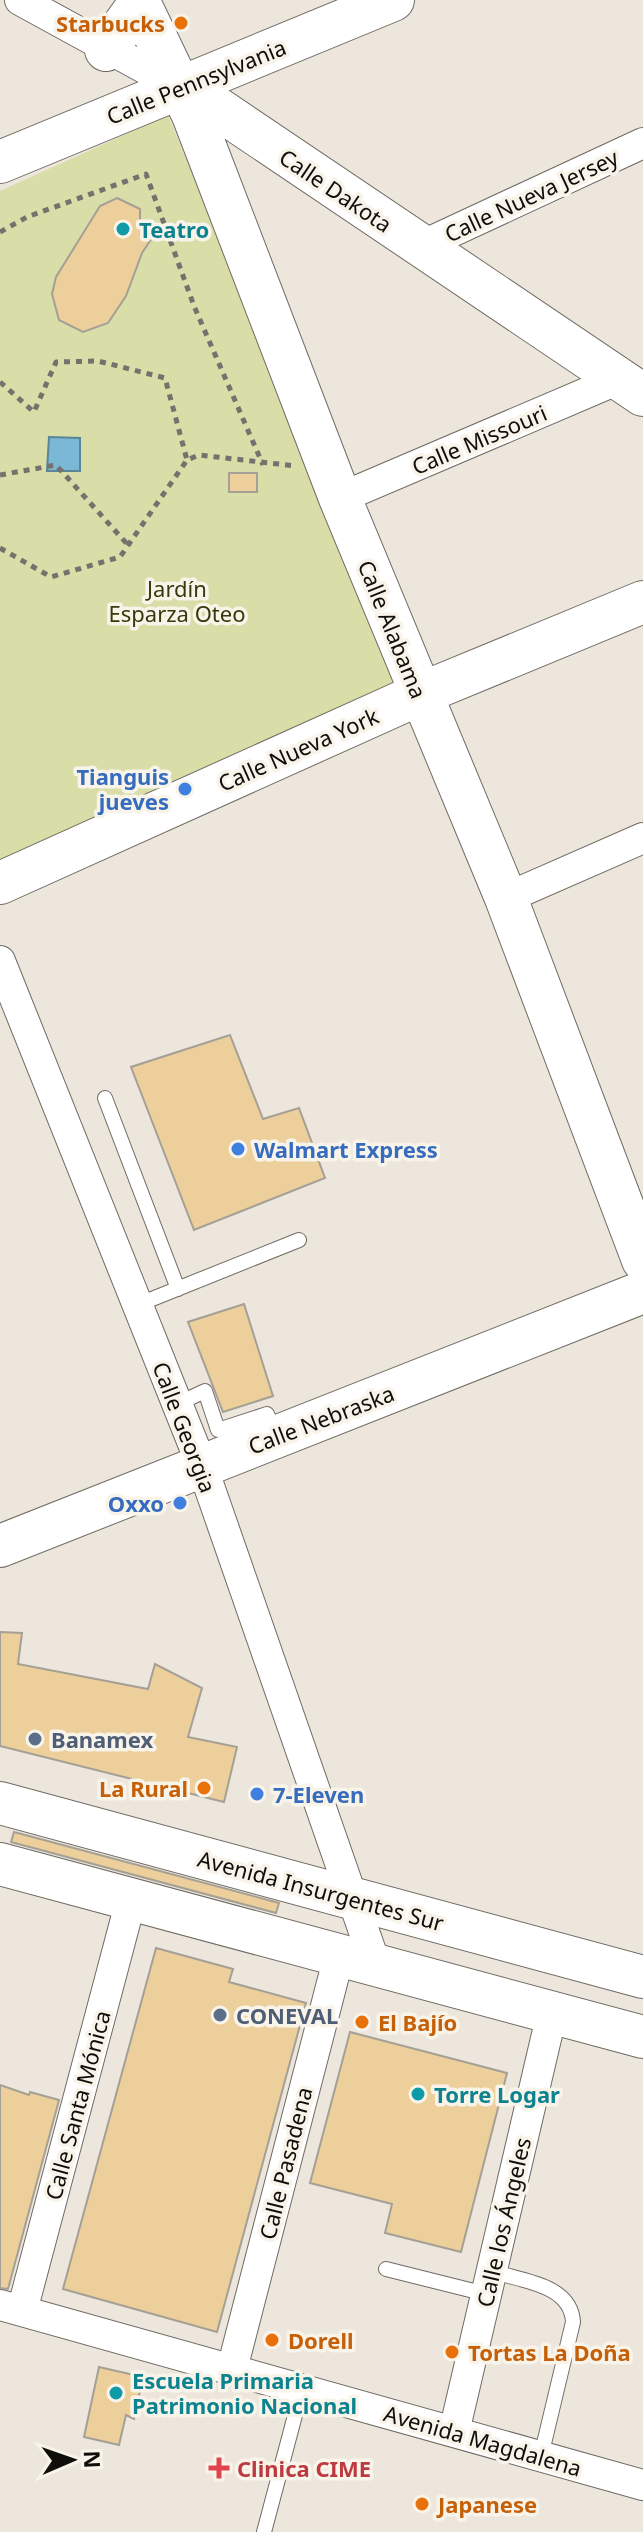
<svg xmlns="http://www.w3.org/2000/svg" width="643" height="2532" font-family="'Noto Sans',sans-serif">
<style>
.green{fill:#d9dda8}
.water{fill:#7bb8d6;stroke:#5b8599;stroke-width:2}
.building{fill:#eccf9a;stroke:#a5a096;stroke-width:2}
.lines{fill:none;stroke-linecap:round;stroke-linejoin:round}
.lane-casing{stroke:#706b63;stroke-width:16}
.street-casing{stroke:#706b63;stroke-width:32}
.secondary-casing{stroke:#706b63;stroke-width:44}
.path{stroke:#75716c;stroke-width:5;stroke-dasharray:6 6;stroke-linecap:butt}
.lane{stroke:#fff;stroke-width:14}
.street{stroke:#fff;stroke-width:30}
.secondary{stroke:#fff;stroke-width:42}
.food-dot{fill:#e8710a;stroke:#f9f4ea;stroke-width:3}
.culture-dot{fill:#0f9aa8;stroke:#f9f4ea;stroke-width:3}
.shop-dot{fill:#3f7fe0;stroke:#f9f4ea;stroke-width:3}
.service-dot{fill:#5c6f8a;stroke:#f9f4ea;stroke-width:3}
.health-dot{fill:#e0444e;stroke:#f9f4ea;stroke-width:3}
.labels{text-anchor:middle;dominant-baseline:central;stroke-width:7;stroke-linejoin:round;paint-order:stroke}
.food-label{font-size:22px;font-weight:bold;fill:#c56008;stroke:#f9f4ea;text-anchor:start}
.street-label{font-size:22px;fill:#100e0b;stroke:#f9f4ea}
.culture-label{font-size:22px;font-weight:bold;fill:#0d838f;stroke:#f9f4ea;text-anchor:start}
.park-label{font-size:22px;fill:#37390b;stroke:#f9f4ea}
.shop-label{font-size:22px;font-weight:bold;fill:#366cbe;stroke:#f9f4ea;text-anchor:end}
.service-label{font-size:22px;font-weight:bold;fill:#4e5e75;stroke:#f9f4ea;text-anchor:start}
.health-label{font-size:22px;font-weight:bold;fill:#be3a42;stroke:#f9f4ea;text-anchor:start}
</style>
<rect width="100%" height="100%" fill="#ece6dd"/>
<path class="green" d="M168 115 409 699 0 866V191Z"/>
<path class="water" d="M49 437 80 438V471H47Z"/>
<path class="building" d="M117 198 140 209V222L154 235 142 253 126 296 108 323 83 332 59 320 52 294 56 277 100 206Z
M229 473H257V492H229Z
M230 1035 263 1119 299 1108 325 1178 194 1230 131 1067Z
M244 1304 273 1396 223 1412 188 1322Z
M0 1632 22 1633 18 1664 148 1689 155 1664 202 1688 188 1737 237 1747 224 1802 0 1746Z
M14 1832 279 1903 276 1913 11 1842Z
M156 1948 233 1969 229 1982 306 2003 217 2332 63 2289Z
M350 2032 507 2073 461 2252 385 2233 392 2204 310 2183Z
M0 2085 29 2095 30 2092 59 2100 8 2289 0 2288Z
M99 2367 143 2377 134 2419 126 2415 119 2445 84 2437Z"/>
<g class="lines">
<defs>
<path id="lane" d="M105 1098 178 1289
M137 1305 299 1240
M177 1404 205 1391 218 1430 267 1414 275 1433
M386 2269 486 2294
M491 2271C521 2281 571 2284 573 2322L541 2456
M264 2532 302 2389"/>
<path id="street" d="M20 0 179 87
M419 247 643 143
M340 498 619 379
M506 898 643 838
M0 961 202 1466 376 1966
M0 2305 643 2485
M22 2311 131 1900
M232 2369 339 1956
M454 2432 552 2013"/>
<path id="secondary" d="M138 0 193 115 340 498 506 898 643 1260
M106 50 139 4
M179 87 211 104 643 395
M0 162 393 0
M0 883 420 694 643 602
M0 1546 643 1292
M0 1803 643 1977
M0 1864 643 2037"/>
</defs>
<use href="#lane" class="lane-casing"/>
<use href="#street" class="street-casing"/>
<use href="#secondary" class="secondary-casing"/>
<path class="path" d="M0 232 27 217 146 174 194 306 263 465
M0 382 34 412 56 362 98 361 165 378 187 460
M0 475 56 465 128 545
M0 548 51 577 120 557 187 460 199 455 296 466"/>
<use href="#lane" class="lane"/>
<use href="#street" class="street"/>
<use href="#secondary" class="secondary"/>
</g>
<g class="food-dot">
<circle cx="181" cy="23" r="8"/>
<circle cx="204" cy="1788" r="8"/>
<circle cx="362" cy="2022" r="8"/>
<circle cx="272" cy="2340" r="8"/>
<circle cx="452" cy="2352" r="8"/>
<circle cx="422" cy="2504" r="8"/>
</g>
<g class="culture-dot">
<circle cx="123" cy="229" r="8"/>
<circle cx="418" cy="2094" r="8"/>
<circle cx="116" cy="2393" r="8"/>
</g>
<g class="shop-dot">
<circle cx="185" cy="789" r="8"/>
<circle cx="238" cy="1149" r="8"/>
<circle cx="180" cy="1503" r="8"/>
<circle cx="257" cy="1794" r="8"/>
</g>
<g class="service-dot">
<circle cx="35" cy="1739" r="8"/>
<circle cx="220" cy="2015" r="8"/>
</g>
<path class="health-dot" d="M215 2456h8v8h8v8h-8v8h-8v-8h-8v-8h8z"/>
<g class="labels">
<g class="food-label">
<text x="165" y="23" text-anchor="end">Starbucks</text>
<text x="188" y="1788" text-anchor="end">La Rural</text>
<text x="378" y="2022">El Bajío</text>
<text x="288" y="2340">Dorell</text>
<text x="468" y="2352">Tortas La Doña</text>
<text x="438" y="2504">Japanese</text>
</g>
<g class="street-label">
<text transform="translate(196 81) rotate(-22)">Calle Pennsylvania</text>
<text transform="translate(336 190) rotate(34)">Calle Dakota</text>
<text transform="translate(531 195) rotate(-25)">Calle Nueva Jersey</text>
<text transform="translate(479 439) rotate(-23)">Calle Missouri</text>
<text transform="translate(393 629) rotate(68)">Calle Alabama</text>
<text transform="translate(298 749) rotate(-24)">Calle Nueva York</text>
<text transform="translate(321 1419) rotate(-21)">Calle Nebraska</text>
<text transform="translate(185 1427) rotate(69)">Calle Georgia</text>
<text transform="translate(321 1890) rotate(15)">Avenida Insurgentes Sur</text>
<text transform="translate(77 2105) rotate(-75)">Calle Santa Mónica</text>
<text transform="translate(285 2163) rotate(-76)">Calle Pasadena</text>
<text transform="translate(503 2222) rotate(-77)">Calle los Ángeles</text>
<text transform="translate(483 2440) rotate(16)">Avenida Magdalena</text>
</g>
<g class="culture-label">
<text x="139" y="229">Teatro</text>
<text x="434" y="2094">Torre Logar</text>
<text x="132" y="2380">Escuela Primaria<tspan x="132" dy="25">Patrimonio Nacional</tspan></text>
</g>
<g class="park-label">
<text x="177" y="588">Jardín<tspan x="177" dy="25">Esparza Oteo</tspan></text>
</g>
<g class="shop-label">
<text x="169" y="776">Tianguis<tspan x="169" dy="25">jueves</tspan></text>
<text x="254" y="1149" text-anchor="start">Walmart Express</text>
<text x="164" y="1503">Oxxo</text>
<text x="273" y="1794" text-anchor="start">7-Eleven</text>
</g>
<g class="service-label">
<text x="51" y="1739">Banamex</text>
<text x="236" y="2015">CONEVAL</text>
</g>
<g class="health-label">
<text x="237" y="2468">Clinica CIME</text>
</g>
</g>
<g transform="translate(72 2460) rotate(88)" stroke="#f9f4ea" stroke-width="6" paint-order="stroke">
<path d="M0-6L14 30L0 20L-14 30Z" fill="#100e0b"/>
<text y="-12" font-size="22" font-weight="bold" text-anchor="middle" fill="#100e0b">N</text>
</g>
</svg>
